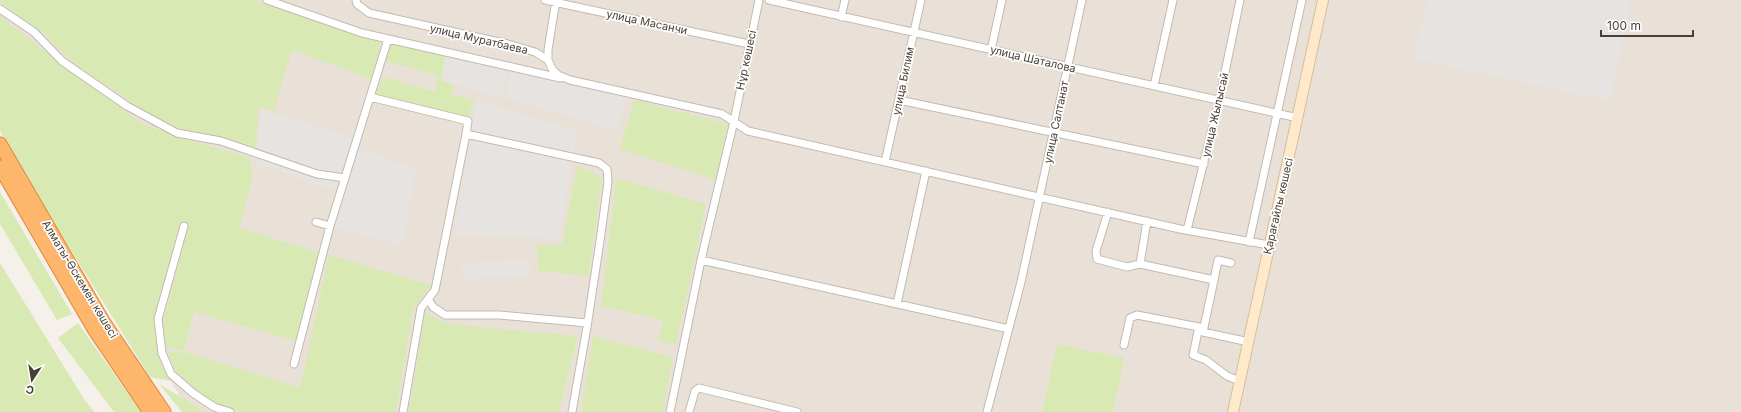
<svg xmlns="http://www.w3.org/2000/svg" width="1741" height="412" font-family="Inter,sans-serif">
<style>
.residential{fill:#e9e1d8}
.green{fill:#d9e9b3}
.parking{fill:#e6e3e1}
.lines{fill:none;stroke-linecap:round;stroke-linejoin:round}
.street-casing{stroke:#c3b9af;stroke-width:9}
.secondary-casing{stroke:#d7be9c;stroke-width:12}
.highway-casing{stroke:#de883a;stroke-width:15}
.street{stroke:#fff;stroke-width:7}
.secondary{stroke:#fee9ca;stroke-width:10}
.highway{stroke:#feb66c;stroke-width:13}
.labels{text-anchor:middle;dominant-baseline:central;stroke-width:3.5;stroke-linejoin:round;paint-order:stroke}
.street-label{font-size:11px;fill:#493f37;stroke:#fff}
</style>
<rect width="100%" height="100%" fill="#f5f0e9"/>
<path class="residential" d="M0 0H1741V412H189L66 205 0 90Z"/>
<path class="green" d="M0 0H252L381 43 371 79 292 50 274 111 259 107 256 150 226 140 162 125 117 92 78 67 44 34 0 2Z
M0 16 76 76 141 123 187 140 249 157 253 176 239 228 318 252 296 341 194 312 184 351 165 347 163 322 189 224 180 222 154 322 162 366 171 381 150 377 42 204 0 131Z
M391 44 446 55 441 80 454 84 452 95 473 100 469 117 375 95 383 77 436 92 437 75 385 61Z
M634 100 728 124 715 180 620 149Z
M577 166 602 177 589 276 538 271 537 245H562Z
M616 178 706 204 676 345 658 341 663 320 601 306Z
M0 192 72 314 57 320 0 224Z
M329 255 431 285 413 310 396 412H241L215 405 175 371 168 352 190 353 300 388Z
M0 263 84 399 94 412H0Z
M425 313 448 324 578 336 559 412H409Z
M78 323 141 412H114L58 338Z
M593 336 673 357 663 412H581Z
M1057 344 1124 358 1113 412H1042Z
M159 384 206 412H182Z"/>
<path class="parking" d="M1427 0H1631L1610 101 1414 59Z
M446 55 507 70 501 98 441 80Z
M510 67 628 93 617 130 505 98Z
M476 100 577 131 559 239 533 237 454 235Z
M262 110 351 137 336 191 254 162Z
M358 149 416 169 402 246 337 228Z
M529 260 531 276 463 279 461 263Z"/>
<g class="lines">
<defs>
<path id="street" d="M267 0 362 33 560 78
M356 0 357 4 369 13 508 44 535 52 548 60 552 69 558 75 570 80 722 114 748 131 1180 229 1269 245
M545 0 749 44
M769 0 1298 118
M0 9 34 32 62 61 127 106 177 133 221 141 317 174 345 178
M841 17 845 0
M991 50 1002 0
M548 60V50L556 0
M1154 86 1173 0
M370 97 468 121 466 134 599 163 607 169 608 182 600 241 587 327 572 412
M899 100 1204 164
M885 162 921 0
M1108 212 1096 251 1097 259 1127 267 1140 264
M1147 221 1140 264 1214 280 1203 332 1249 342
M316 222 330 226 388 39
M184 226 158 319 162 353 171 374 193 393 214 407 230 412
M1187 230 1219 101 1240 0
M1249 242 1302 0
M701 260 1009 329
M1214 280 1218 260 1231 263
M428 299 433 307 445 315H500L587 323
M897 304 926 171
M1199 327 1193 355 1206 360 1227 376 1240 381
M1124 345 1130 318 1137 315 1204 328
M294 364 330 226
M403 412 421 308 435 290 466 134
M670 412 701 260 734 121 759 0
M689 412 695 391 699 388 797 412
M987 412 1021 282 1082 0"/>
<path id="secondary" d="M1233 412 1323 0"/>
<path id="highway" d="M0 144 104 323 164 412
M0 167 94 329 150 412"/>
</defs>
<use href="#street" class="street-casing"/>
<use href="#secondary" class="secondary-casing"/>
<use href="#highway" class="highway-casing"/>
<use href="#street" class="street"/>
<use href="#secondary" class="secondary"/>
<use href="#highway" class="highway"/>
</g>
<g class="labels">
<g class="street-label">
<text transform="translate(647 22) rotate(12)">улица Масанчи</text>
<text transform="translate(479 39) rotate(13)">улица Муратбаева</text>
<text transform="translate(1033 59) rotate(13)">улица Шаталова</text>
<text transform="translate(746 60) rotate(-78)">Нұр көшесі</text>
<text transform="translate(903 81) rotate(-78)">улица Билим</text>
<text transform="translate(1215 115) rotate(-77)">улица Жылысай</text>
<text transform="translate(1056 122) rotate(-78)">улица Салтанат</text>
<text transform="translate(1278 206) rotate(-77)">Қарағайлы көшесі</text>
<text transform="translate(80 279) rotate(59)">Алматы-Өскемен көшесі</text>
</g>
</g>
<g transform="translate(32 380) rotate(192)" stroke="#ffffff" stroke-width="3" paint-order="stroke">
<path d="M0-3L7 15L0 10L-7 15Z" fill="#493f37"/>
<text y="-6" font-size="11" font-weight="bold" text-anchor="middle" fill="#493f37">С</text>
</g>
<path d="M1601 30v6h92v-6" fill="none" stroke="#493f37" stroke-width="2"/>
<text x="1607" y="30" font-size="12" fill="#493f37" stroke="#ffffff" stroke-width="3" paint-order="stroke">100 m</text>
</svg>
